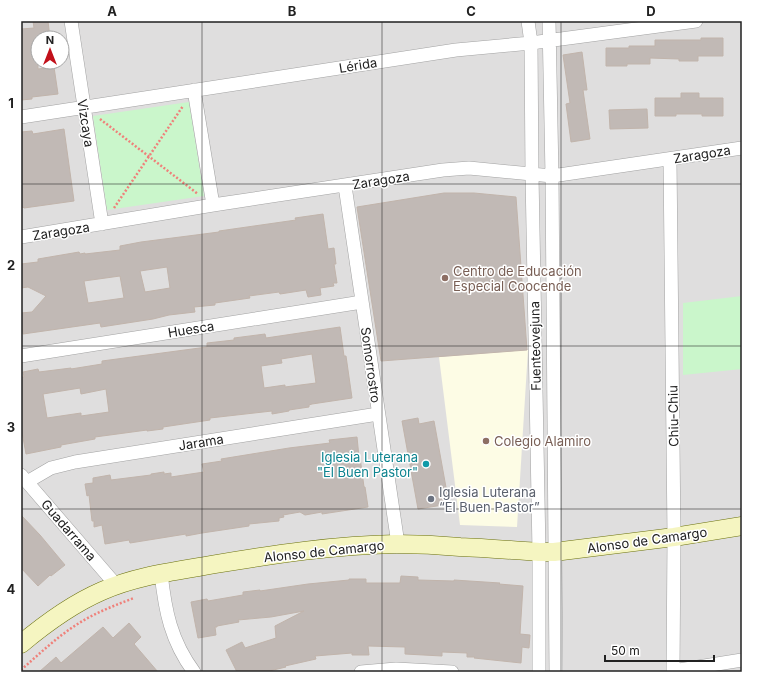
<svg xmlns="http://www.w3.org/2000/svg" width="763" height="693" font-family="Inter,sans-serif">
<style>
.residential{fill:#dfdede;fill-rule:evenodd}
.education{fill:#fdfce5}
.park{fill:#caf6cb}
.building{fill:#c1b9b5;stroke:#c1b4ab;fill-rule:evenodd}
.lines{fill:none;stroke-linecap:round;stroke-linejoin:round}
.street-casing{stroke:#a2a2a2;stroke-width:14}
.secondary-casing{stroke:#6c720e;stroke-width:19}
.path{stroke:#ef807a;stroke-width:2.5;stroke-dasharray:2 2;stroke-linecap:butt}
.street{stroke:#fff;stroke-width:13}
.secondary{stroke:#f5f5c1;stroke-width:18}
.grid{fill:none;stroke:#212121;stroke-width:1;stroke-opacity:0.55}
.education-dot{fill:#8d6e63;stroke:#fff;stroke-width:1.5}
.culture-dot{fill:#0f9aa8;stroke:#fff;stroke-width:1.5}
.worship-dot{fill:#6b7280;stroke:#fff;stroke-width:1.5}
.labels{text-anchor:middle;dominant-baseline:central;stroke-width:3;stroke-linejoin:round;paint-order:stroke}
.street-label{font-size:13px;fill:#212121;stroke:#fff}
.education-label{font-size:13px;fill:#785e54;stroke:#fff;text-anchor:start}
.culture-label{font-size:13px;fill:#0d838f;stroke:#fff;text-anchor:end}
.worship-label{font-size:13px;fill:#5b616d;stroke:#fff;text-anchor:start}
.neatline{fill:none;stroke:#212121;stroke-width:1.5}
.grid-label{font-size:13px;text-anchor:middle;font-weight:bold;fill:#212121}
</style>
<rect width="100%" height="100%" fill="#f0ede8"/>
<path class="residential" d="M21 21H742V672H21ZM38 38H62V62H38Z"/>
<path class="education" d="M528 350 517 527 460 525 439 357Z"/>
<path class="park" d="M189 102 204 196 107 210 93 116Z
M742 296V369L683 375V303Z"/>
<path class="building" d="M33 21H48L50 38H38V69L54 67 58 94 32 97V99L21 100V29L34 28Z
M701 38H723V56H698V61H679V59L650 58V64H627V66H606V48H629V46H655V40H701Z
M582 52 587 90H583L590 139 571 142 566 104 570 103 563 55Z
M681 93H699V98H723V116H702V114H676V116H655V98H681Z
M647 109 648 128 610 129 609 110Z
M64 129 74 201 24 208 23 207 21 208V132L32 131 33 134Z
M444 193H474L516 197 527 350 381 361 357 207Z
M323 214 328 249 334 248 336 264H334L337 283H333L334 286 320 288 321 295 308 297 306 290 280 294 279 292 249 296 250 298 215 303V305L194 307 195 312 169 315 153 319 101 327 100 323 23 334 21 313 32 312 46 296 28 287 21 288V264L38 262V259L79 252 80 254 85 253V254L120 250V246L141 242 188 236 219 232V231L296 220 295 218ZM167 267 170 288 145 292 140 271ZM120 276 124 298 88 303 84 281Z
M340 327 344 356H346L352 398 312 404 309 405V407L289 410V411L272 414V411L210 418V420L163 427V429L147 431V430L95 437V439L61 445V447L26 454 22 432H21V377H24L23 372 38 369 39 372 71 368V369L102 364V361L207 347V343L234 340V338L265 334 266 338ZM312 354 316 383 285 387V385L264 388 261 366 282 363 281 359ZM80 388 81 394 106 389 109 412 81 416V413L47 418 43 394Z
M418 418 419 424 434 421 449 504 418 509 402 421Z
M357 437 359 457H360L364 487H365L368 507 322 514V512L305 515 300 512 283 515 284 517 279 518V521L249 524V526L202 533 186 536V534L130 543 129 540 105 544 102 525 94 527V521H92L89 495 87 496 85 484 93 483V478L110 475 111 480 151 475V474L164 472V474L171 473V477L204 472 202 464 222 461 221 459 289 448 330 443 329 440Z
M21 515 40 535 65 565 51 576 50 575 38 586 21 568Z
M401 576 418 577V580L454 581V580L500 583 499 584 523 586 520 634 530 635 529 648 522 647 521 663 474 658 475 657H467V653L442 652V656L405 654V647L368 646 369 655H352V653L315 656 316 659 285 666 286 667 265 672H237L226 650 242 642 245 648 276 638 275 626 304 611 271 617 238 620 239 622 217 626V627H215L216 635 198 638 191 602 207 599 208 601 243 595V592L260 590V591L308 584 349 580V579H366V583H400Z
M129 623 141 637 134 644 158 672H39L56 657 61 663 103 627 113 638Z"/>
<g class="lines">
<defs>
<path id="street" d="M71 21 102 224
M528 21 531 43 532 175 539 552V672
M549 21 552 176 556 672
M194 90 213 205
M21 117 456 50 531 43 696 21
M670 159 674 537 673 672
M345 186 398 544
M21 237 213 205 443 170 469 168 552 176 742 148
M21 356 362 302
M21 475 116 585
M27 482 51 468 75 462 378 414
M161 573C165 611 171 641 194 672
M673 671 742 660
M361 672 396 669 452 672"/>
<path id="secondary" d="M21 644C46 623 72 604 102 591 138 575 178 571 216 564 276 554 336 545 396 544 418 544 439 545 460 547 486 548 512 550 539 552H554L674 537 742 526"/>
</defs>
<use href="#street" class="street-casing"/>
<use href="#secondary" class="secondary-casing"/>
<path class="path" d="M100 119 198 194
M114 208 183 106
M21 670C38 655 55 639 73 627 92 614 113 606 134 598"/>
<use href="#street" class="street"/>
<use href="#secondary" class="secondary"/>
</g>
<path class="grid" d="M202 21V672M382 21V672M561 21V672M21 184H742M21 346H742M21 509H742"/>
<g class="education-dot">
<circle cx="445" cy="278" r="4"/>
<circle cx="486" cy="441" r="4"/>
</g>
<circle class="culture-dot" cx="426" cy="464" r="4"/>
<circle class="worship-dot" cx="431" cy="499" r="4"/>
<g class="labels">
<g class="street-label">
<text transform="translate(358 65) rotate(-9)">Lérida</text>
<text transform="translate(86 123) rotate(81)">Vizcaya</text>
<text transform="translate(702 154) rotate(-9)">Zaragoza</text>
<text transform="translate(381 180) rotate(-9)">Zaragoza</text>
<text transform="translate(61 231) rotate(-9)">Zaragoza</text>
<text transform="translate(191 329) rotate(-9)">Huesca</text>
<text transform="translate(535 346) rotate(-91)">Fuenteovejuna</text>
<text transform="translate(371 365) rotate(82)">Somorrostro</text>
<text transform="translate(673 416) rotate(-91)">Chiu-Chiu</text>
<text transform="translate(201 442) rotate(-9)">Jarama</text>
<text transform="translate(69 530) rotate(49)">Guadarrama</text>
<text transform="translate(647 540) rotate(-8)">Alonso de Camargo</text>
<text transform="translate(324 551) rotate(-6)">Alonso de Camargo</text>
</g>
<g class="education-label">
<text x="453" y="271">Centro de Educación<tspan x="453" dy="15">Especial Coocende</tspan></text>
<text x="494" y="441">Colegio Alamiro</text>
</g>
<g class="culture-label">
<text x="418" y="457">Iglesia Luterana<tspan x="418" dy="15">"El Buen Pastor"</tspan></text>
</g>
<g class="worship-label">
<text x="439" y="492">Iglesia Luterana<tspan x="439" dy="15">“El Buen Pastor”</tspan></text>
</g>
</g>
<rect width="763" height="693" fill="none" stroke="#ffffff" stroke-width="44"/>
<g transform="translate(50 50)"><circle r="19" fill="#ffffff" stroke="#a6a6a6"/>
<path d="M0-3L7 15L0 10L-7 15Z" fill="#c2101a"/>
<text y="-6" font-size="11" font-weight="bold" text-anchor="middle" fill="#212121">N</text>
</g>
<path d="M605 655v6h109v-6" fill="none" stroke="#212121" stroke-width="2"/>
<text x="611" y="655" font-size="12" fill="#212121" stroke="#ffffff" stroke-width="3" paint-order="stroke">50 m</text>
<rect x="22" y="22" width="719" height="649" class="neatline"/>
<g class="grid-label">
<text x="112" y="16">A</text>
<text x="292" y="16">B</text>
<text x="471" y="16">C</text>
<text x="651" y="16">D</text>
<text x="11" y="108">1</text>
<text x="11" y="270">2</text>
<text x="11" y="432">3</text>
<text x="11" y="594">4</text>
</g>
</svg>
